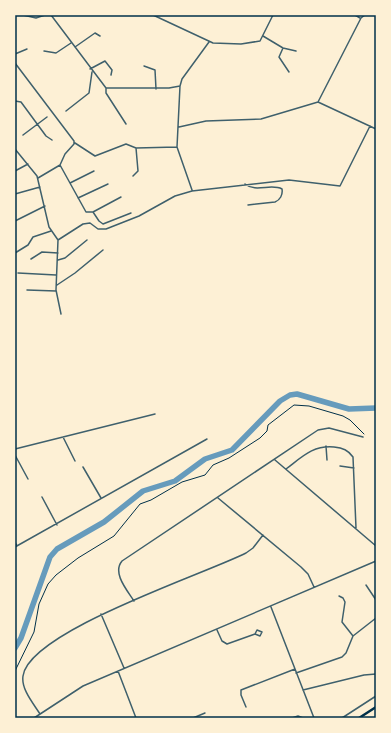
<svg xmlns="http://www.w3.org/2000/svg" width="391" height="733" font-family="'IBM Plex Sans',sans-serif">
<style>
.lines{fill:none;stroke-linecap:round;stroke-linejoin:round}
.river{stroke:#669bbc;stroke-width:5.5}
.path{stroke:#003049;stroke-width:1}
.minor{stroke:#3f606c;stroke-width:1.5}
.secondary{stroke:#003049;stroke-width:2.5}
.neatline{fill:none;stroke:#003049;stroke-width:1.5}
</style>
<rect width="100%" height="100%" fill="#fdf0d5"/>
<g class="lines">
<path class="river" d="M15 648 21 638 50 557 57 549 104 522 143 491 175 481 205 459 232 450 280 401 290 395 297 394 349 409 376 408"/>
<path class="path" d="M15 671 34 632 39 604 48 584 56 575 78 558 114 536 140 504 151 500 182 482 205 475 213 465 229 458 260 438 267 431 268 425 294 405 309 406 343 416 350 420 364 434"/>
<path class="minor" d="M23 15 36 18 45 15
M51 15 106 88H169L180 86
M153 15 213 43 241 44 260 41 273 15
M355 15 360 18
M263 36 283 48 296 51
M75 47 95 33 100 36
M283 48 279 57 289 72
M44 51 56 53 71 43
M15 54 27 49
M15 63 74 141V144L65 154 60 165 38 178
M144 66 155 70 156 89
M90 69 105 61 112 70 111 75
M106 88V93L126 124
M15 101 21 102 46 136 52 140
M318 102 361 18 365 15
M318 102 376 129
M66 111 89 93 92 72
M179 127 206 121 261 119 318 102
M23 135 47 117
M75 143 95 156 126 144 136 148 138 171 133 176
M136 148 177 147
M15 149 37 176 49 227 58 240
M60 165 86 212H93L121 197
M15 171 28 164
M70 183 94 171
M245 184C256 193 271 183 282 189 283 195 280 200 275 202L248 205
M192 190 177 147 180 86 182 79 209 42
M15 194 40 187
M78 198 108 184
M93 212 99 221 103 224 131 213
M15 221 45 206
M58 240 83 224 90 223 98 229H106L139 216 175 196 192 191 289 180 340 186 370 126
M58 240 56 290 61 314
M15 253 28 245 33 237 51 231
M31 259 42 252 58 253
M58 260 65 258 87 240
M18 273 56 275
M57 285 75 273 103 250
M27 290 56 291
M63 437 75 461
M326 446 327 460
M15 449 155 414
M15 455 28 479
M275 460 376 546
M340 466 354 468
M83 467 101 498
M286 469C302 457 313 445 334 447 343 448 348 450 353 457L356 528
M42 497 57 525
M218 498 301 567 308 574 314 587
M15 542 17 546
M15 547 207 439
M366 585 376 600
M339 596 343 598 345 602 342 622 353 636
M134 601C127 590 112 573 122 561L318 430 329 428 363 437
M271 607 314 718
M101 614 124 668
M217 630 222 641 227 644 255 634 257 630 262 632 260 636 255 634
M118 671 136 718
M296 673 342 657 346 653 353 636 376 618
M303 690 364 675 376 674
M246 707 241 695V690L295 669
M40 714C33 703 21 689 23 676 29 631 205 574 246 553L253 548 263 535
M34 718 83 686 376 561
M193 718 205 713
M292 718 298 716 303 718
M342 718 376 696"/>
<path class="secondary" d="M359 718 376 707"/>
</g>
<rect width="391" height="733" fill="none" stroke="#fdf0d5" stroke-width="32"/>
<rect x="16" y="16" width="359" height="701" class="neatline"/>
</svg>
